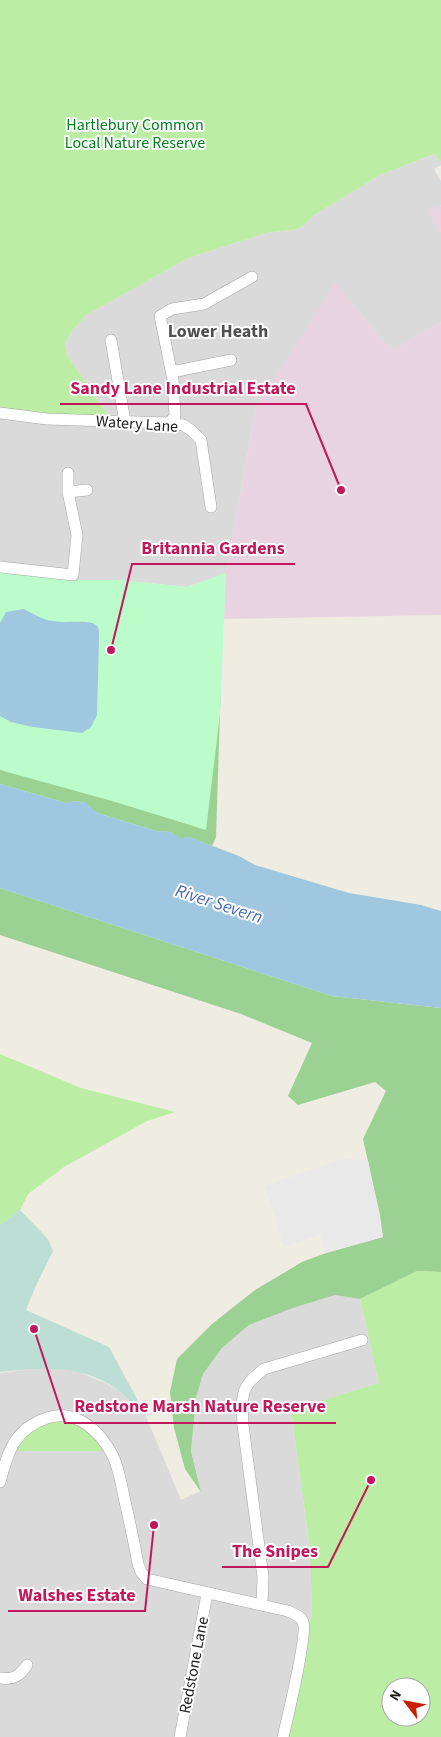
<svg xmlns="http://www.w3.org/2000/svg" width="441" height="1737" font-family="'Source Sans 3',sans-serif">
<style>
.residential{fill:#dbdada}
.industrial{fill:#e8d3e1}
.grass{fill:#bceda4;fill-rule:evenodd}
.forest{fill:#9cd194}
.wetland{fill:#bdded4}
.park{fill:#bbfcca}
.parking{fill:#e9e9e9}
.water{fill:#9fc7df}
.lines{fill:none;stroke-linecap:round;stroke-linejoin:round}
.street-casing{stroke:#a4a4a4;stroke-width:12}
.street{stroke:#fff;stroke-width:11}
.labels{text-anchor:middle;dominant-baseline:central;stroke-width:4;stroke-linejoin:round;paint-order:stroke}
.park-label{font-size:16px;fill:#058122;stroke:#fff}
.street-label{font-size:16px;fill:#1d1d1d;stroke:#fff}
.neighbourhood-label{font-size:18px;font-weight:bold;fill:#505050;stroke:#fff}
.water-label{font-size:18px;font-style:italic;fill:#446ab2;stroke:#fff}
.leader{fill:none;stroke:#c2185b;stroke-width:2}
.callout-dot{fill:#c2185b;stroke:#fff;stroke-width:2}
.callout-label{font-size:18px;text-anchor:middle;font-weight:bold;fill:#c2185b;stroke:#fff;stroke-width:4;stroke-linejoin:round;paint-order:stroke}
</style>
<rect width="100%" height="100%" fill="#efece2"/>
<path class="residential" d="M434 154 441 162V165L434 169 441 181V205L429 212 441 232V322L393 350 387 345 354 306 336 283 256 407 226 573 187 587 119 580H69L0 571V413L114 421 98 401 67 355 65 343 70 334 85 316 188 258 266 233 297 229 303 226 314 215 380 175Z
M335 1295 360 1299 379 1383 291 1411 310 1549 312 1616 304 1633 283 1737H0V1373L41 1368 74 1370 108 1384 125 1396 145 1414 181 1500 201 1491 191 1451 196 1398 203 1374 222 1348 249 1325 293 1308Z"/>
<path class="industrial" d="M441 205V232L429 212Z
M336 282 354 306 387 345 393 350 441 322V615L223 619 226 573 256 407Z"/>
<path class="grass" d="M0 0H441V162L434 154 380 175 314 215 303 226 297 229 266 233 188 258 85 316 70 334 65 343 67 355 98 401 114 422 0 413Z
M0 1054 81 1088 175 1112 147 1121 64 1167 28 1194 20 1210 0 1225Z
M417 1271 441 1272V1737H283L304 1633 312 1616 310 1549 291 1410 379 1383 360 1299ZM391 1687H421V1717H391Z
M78 1419 110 1451H9L39 1421Z"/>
<path class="forest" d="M223 619 216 837 212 846 189 837 181 839 170 832 156 831 97 813 85 803 75 801 66 803 0 784V716Z
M0 888 332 996 441 1008V1272L417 1271 360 1299 335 1295 293 1308 249 1325 222 1348 203 1374 196 1398 191 1451 201 1492 185 1469 174 1428 170 1392 177 1359 212 1324 255 1290 302 1262 326 1253 383 1237 380 1215 363 1139 386 1091 375 1082 298 1105 288 1096 312 1043 241 1014 0 935Z"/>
<path class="wetland" d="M20 1210 48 1239 53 1251 34 1290 26 1310 109 1347 145 1414C133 1404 122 1392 109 1384 74 1364 38 1368 0 1372V1225Z"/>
<path class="park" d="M0 571 69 580H119L187 587 226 573 220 714 206 830 112 801 0 770Z"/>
<path class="parking" d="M342 1159 368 1160 383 1237 326 1253 320 1235 284 1247 265 1186Z"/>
<path class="water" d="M24 609C33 614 43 620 53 621 64 624 88 619 96 625 100 628 99 635 99 639L97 715 91 727 82 733 33 727 11 722 0 716V623L6 612Z
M0 784 66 803 75 801 86 803 97 813 156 831 170 832 181 838 189 837 239 856 255 865 349 893 421 905 441 911V1008L332 996 0 888Z"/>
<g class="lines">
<defs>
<path id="street" d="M111 340 125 422
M172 372 231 360
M0 413 47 419 169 423 183 425 191 430 201 440 211 507
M169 423 175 416 173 380 160 316 172 309 204 304 252 277
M68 492 87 490
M0 567 73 575 77 535 68 492V473
M0 1482C8 1452 14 1429 47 1418 76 1408 101 1432 113 1456 119 1469 121 1483 124 1497 129 1519 134 1542 138 1564L141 1572 147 1579 288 1611C294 1614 301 1616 303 1622 308 1633 287 1720 283 1737
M262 1604 263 1577 243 1425C242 1395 239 1388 264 1369L362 1340
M0 1678C13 1680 20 1676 27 1665
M180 1737 207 1594"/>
</defs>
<use href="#street" class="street-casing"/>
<use href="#street" class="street"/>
</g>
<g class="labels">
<g class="park-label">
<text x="135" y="125">Hartlebury Common<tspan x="135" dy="18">Local Nature Reserve</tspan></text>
</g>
<g class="street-label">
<text transform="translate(137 424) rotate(4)">Watery Lane</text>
<text transform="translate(194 1665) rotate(-79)">Redstone Lane</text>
</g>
<g class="neighbourhood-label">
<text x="218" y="331">Lower Heath</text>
</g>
<g class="water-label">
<text transform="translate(219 904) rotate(18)">River Severn</text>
</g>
</g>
<path class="leader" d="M341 490L306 404H60M111 650L132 564H295M34 1329L65 1423H336M371 1480L328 1567H222M154 1525L145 1611H8"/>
<g class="callout-dot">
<circle cx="341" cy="490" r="5"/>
<circle cx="111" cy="650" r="5"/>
<circle cx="34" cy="1329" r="5"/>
<circle cx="371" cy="1480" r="5"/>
<circle cx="154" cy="1525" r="5"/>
</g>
<g class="callout-label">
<text x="183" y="394">Sandy Lane Industrial Estate</text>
<text x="213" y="554">Britannia Gardens</text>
<text x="200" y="1412">Redstone Marsh Nature Reserve</text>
<text x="275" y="1557">The Snipes</text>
<text x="77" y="1601">Walshes Estate</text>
</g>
<g transform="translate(406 1702) rotate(302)"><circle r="24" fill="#ffffff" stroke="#a5a5a5"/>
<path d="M0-4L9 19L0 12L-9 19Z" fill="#c91f00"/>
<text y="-8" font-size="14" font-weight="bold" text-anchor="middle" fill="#1d1d1d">N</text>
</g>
</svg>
